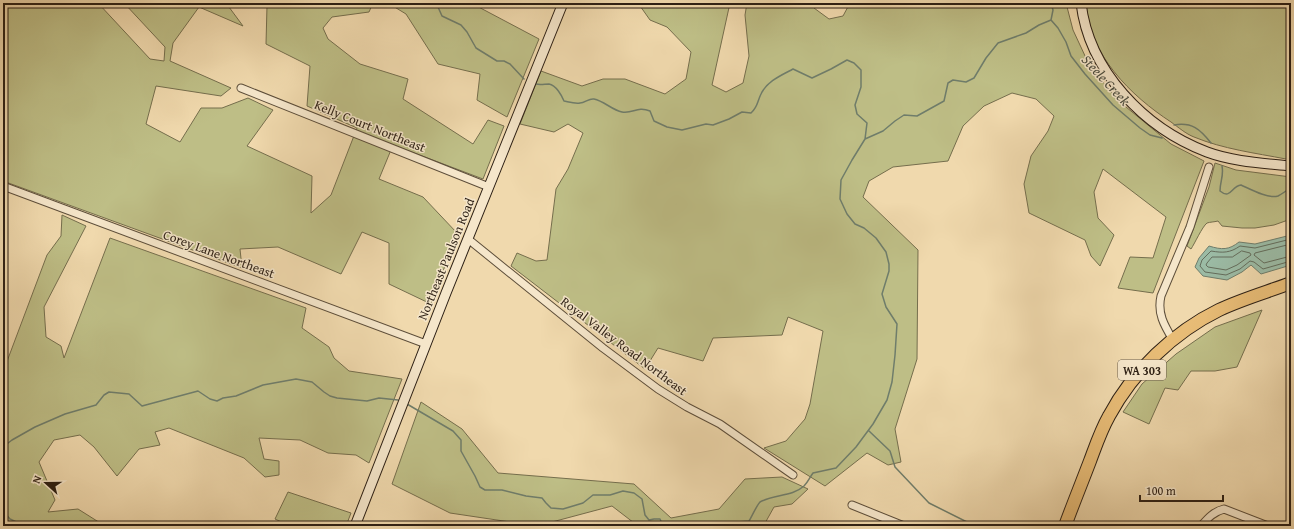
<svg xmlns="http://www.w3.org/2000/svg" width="1294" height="529" font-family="'Gentium Book Plus',serif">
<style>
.green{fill:#bebe86;stroke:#756e4d}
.water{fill:#9bbba5;stroke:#6f7d6b}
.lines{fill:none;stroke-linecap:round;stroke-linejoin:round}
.shore{stroke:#646d5c;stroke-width:1}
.stream{stroke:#6f7d6b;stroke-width:1.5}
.street-casing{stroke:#5d4e3a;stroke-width:9}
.secondary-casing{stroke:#2c1f14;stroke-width:11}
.highway-casing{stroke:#2c1f14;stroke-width:14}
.street{stroke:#f5e6ca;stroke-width:7}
.secondary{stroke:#f5e6ca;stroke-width:9}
.highway{stroke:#e8bc76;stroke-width:12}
.labels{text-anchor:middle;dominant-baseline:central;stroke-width:3;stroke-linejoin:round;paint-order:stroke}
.shield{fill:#f5e6ca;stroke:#685b4b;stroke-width:1}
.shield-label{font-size:12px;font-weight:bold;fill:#2c1f14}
.street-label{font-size:13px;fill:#2c1f14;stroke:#f5e6ca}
.water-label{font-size:14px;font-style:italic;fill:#4d4e40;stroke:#f5e6ca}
</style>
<rect width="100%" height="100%" fill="#f0d9ad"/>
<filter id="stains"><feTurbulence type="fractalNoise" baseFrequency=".005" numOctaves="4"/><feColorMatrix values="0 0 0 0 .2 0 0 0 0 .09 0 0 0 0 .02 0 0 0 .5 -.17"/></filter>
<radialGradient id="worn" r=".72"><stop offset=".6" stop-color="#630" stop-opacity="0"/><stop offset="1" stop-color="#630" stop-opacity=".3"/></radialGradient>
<path class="green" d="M3 3H98L150 59 164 61 165 47 124 3H226L243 26 199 7 173 43 170 61 231 88 221 96 156 86 146 124 180 142 201 108H222L248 98 273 110 247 146 312 176 311 213 331 195 357 128 307 106 310 66 266 44 267 6 262 3H373L369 12 332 17 323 28 328 39 360 64 408 79 403 99 473 144 488 120 504 126 483 179 393 145 379 179 423 197 457 233 431 304 389 284V243L362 232 341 274 278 247 240 249 242 268 3 181Z
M388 3H471L539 39 507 117 477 100 480 74 438 64 406 14Z
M638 3H730L712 85 726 92 743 83 749 56 745 15 747 3H816L814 8 829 19 843 16 850 3H1066L1073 30 1086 58 1103 82 1120 102 1171 144 1204 161 1153 293 1118 288 1130 257 1153 258 1166 217 1103 169 1094 192 1098 218 1114 235 1100 266 1091 256 1085 240 1029 213 1024 184 1031 156 1048 131 1054 116 1036 99 1012 93 984 106 963 126 948 161 893 167 869 181 863 197 918 250 917 359 895 429 901 462 888 465 867 453 825 486 764 448 786 441 805 419 810 404 823 331 788 317 782 335 713 338 703 361 658 348 645 369 511 266 517 253 536 261 547 260 556 189 568 169 583 133 568 124 554 132 520 124 541 71 582 86 603 79H625L665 94 686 79 691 52 667 27 650 20Z
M1086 3H1291V159H1286C1255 153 1223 149 1194 137 1186 134 1178 127 1171 122 1131 96 1088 54 1086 3Z
M1215 163 1236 170 1291 177V219L1274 225 1255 228H1242L1222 226 1218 221C1214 222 1210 222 1207 223 1202 227 1195 243 1191 249L1187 246 1209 187Z
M62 215 86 226 44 307 46 337 61 346 64 358 110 238 306 308 302 328 329 347 334 358 349 371 402 379 369 463 356 455 328 453 300 440 259 438 264 459 279 461V475L265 477 244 458 169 428 155 432 160 445 139 449 117 476 94 447 80 435 54 440 39 462 55 500 48 512 78 509 105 526H3V372L47 255 61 236Z
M1262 310 1237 367 1215 371H1191L1178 390 1165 388 1149 424 1123 412 1142 384 1176 354 1215 327Z
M421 402 462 429 498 473 634 484 671 518 719 509 745 479 782 477 808 489 792 504 774 507 764 525 760 526H638L612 506 537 526 450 513 392 484Z
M288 492 351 513 346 526H290L275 519Z"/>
<path class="water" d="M1291 235V265L1261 274 1251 265 1242 272 1227 280 1203 276 1195 267 1199 258 1209 246C1222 250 1229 250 1239 242L1255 244Z"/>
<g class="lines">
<path class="shore" d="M1291 239 1255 248 1240 246C1230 253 1223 253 1211 251L1202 260 1200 266 1205 272 1226 275 1240 269 1250 261 1254 262 1263 269 1291 261
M1291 244 1255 253 1254 255 1264 263 1291 256
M1242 251 1250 253 1251 255 1237 265 1226 270 1208 267 1206 265 1207 263 1212 257H1232Z"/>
<path class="stream" d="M433 3 438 7 442 16 461 25 467 32 476 48 497 61H504L510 64 524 79
M1051 3 1053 10 1051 20
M1051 20 1058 28 1066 42 1071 56 1085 74 1113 105 1140 128 1150 135 1162 138
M536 84C540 85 545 84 549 84 556 85 562 96 564 101 569 102 575 104 580 103 585 103 589 98 594 99 604 101 612 110 622 112 633 114 637 106 650 111L654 121 667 127 682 130 706 124 713 125 729 119 742 112 751 113C758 107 757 102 761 94 767 81 782 75 793 69L812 78 831 69 847 60 854 63 861 70V87L855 105 857 114 867 123 865 139
M1174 125C1192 122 1200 129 1211 143
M1222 166C1224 176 1220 181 1220 191 1231 200 1231 186 1241 185 1250 189 1268 199 1278 196 1282 194 1287 190 1291 188
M407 404 453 431 461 440V451L475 476 480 487 485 490H502L526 496 542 498 546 503 551 508 563 509 583 503 593 495H610L623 491 634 493 642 499 645 515 649 520 654 519H660L663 526
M869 431 890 451 895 467 929 503 975 526
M3 447 12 440 35 427 65 414 96 405 104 395 109 392 129 394 142 406 198 391 210 399 217 401 223 398 236 396 263 385 296 379 312 382 324 392 330 396 337 398 367 401 379 398 398 400
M3 511 10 519 25 526
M734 526 737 522 749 521C752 516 757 505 760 502 774 494 792 497 804 486 808 482 810 477 813 473L836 468 856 447 873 424 887 400 892 382 895 355 897 324 886 307 882 294 889 271V264L886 252 876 238 864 228 855 224 847 214 840 199 841 180 852 160 865 139 883 131 895 121 904 115 917 116 944 101 948 83 953 80 966 82 974 78 986 58 998 43 1026 33 1039 25 1051 20"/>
<defs>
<path id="street" d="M241 88 489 187
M3 186 426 344
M468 239 603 348 658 389 687 407 720 424 793 475
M1173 340C1164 325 1157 313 1161 296L1190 227 1209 167
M852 505 904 526
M1201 526C1208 518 1213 512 1224 509L1268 526"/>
<path id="secondary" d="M1081 3C1089 71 1144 128 1207 152 1234 162 1263 163 1291 166
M355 526 446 293 563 3"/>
<path id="highway" d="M1065 526C1073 504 1082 482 1090 461 1096 445 1101 430 1109 416 1133 371 1174 332 1219 310 1242 299 1267 292 1291 283"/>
</defs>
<use href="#street" class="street-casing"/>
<use href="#secondary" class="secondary-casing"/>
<use href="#highway" class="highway-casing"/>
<use href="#street" class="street"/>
<use href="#secondary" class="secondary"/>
<use href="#highway" class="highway"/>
</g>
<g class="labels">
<rect class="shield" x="1118" y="360" width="48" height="20" rx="3"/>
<g class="shield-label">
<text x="1142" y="370">WA 303</text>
</g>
<g class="street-label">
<text transform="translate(370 126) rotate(22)">Kelly Court Northeast</text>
<text transform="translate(219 254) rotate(20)">Corey Lane Northeast</text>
<text transform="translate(446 259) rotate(-68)">Northeast Paulson Road</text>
<text transform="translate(624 346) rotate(37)">Royal Valley Road Northeast</text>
</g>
<g class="water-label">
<text transform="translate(1106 80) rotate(47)">Steele Creek</text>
</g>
</g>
<rect width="1294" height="529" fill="none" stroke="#f0d9ad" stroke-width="16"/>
<rect x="4" y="4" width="1286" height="521" fill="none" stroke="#2c1f14" stroke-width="2"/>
<rect x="8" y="8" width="1278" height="513" fill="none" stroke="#2c1f14"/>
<g transform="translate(46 483) rotate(291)" stroke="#f5e6ca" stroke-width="3" paint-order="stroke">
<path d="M0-3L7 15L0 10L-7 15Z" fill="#2c1f14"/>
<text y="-6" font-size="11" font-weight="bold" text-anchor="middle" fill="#2c1f14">N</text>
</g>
<path d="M1140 495v6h83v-6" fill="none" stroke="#2c1f14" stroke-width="2"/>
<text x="1146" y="495" font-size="12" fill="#2c1f14" stroke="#f5e6ca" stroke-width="3" paint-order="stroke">100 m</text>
<rect width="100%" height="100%" filter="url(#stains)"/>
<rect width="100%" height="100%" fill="url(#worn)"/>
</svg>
